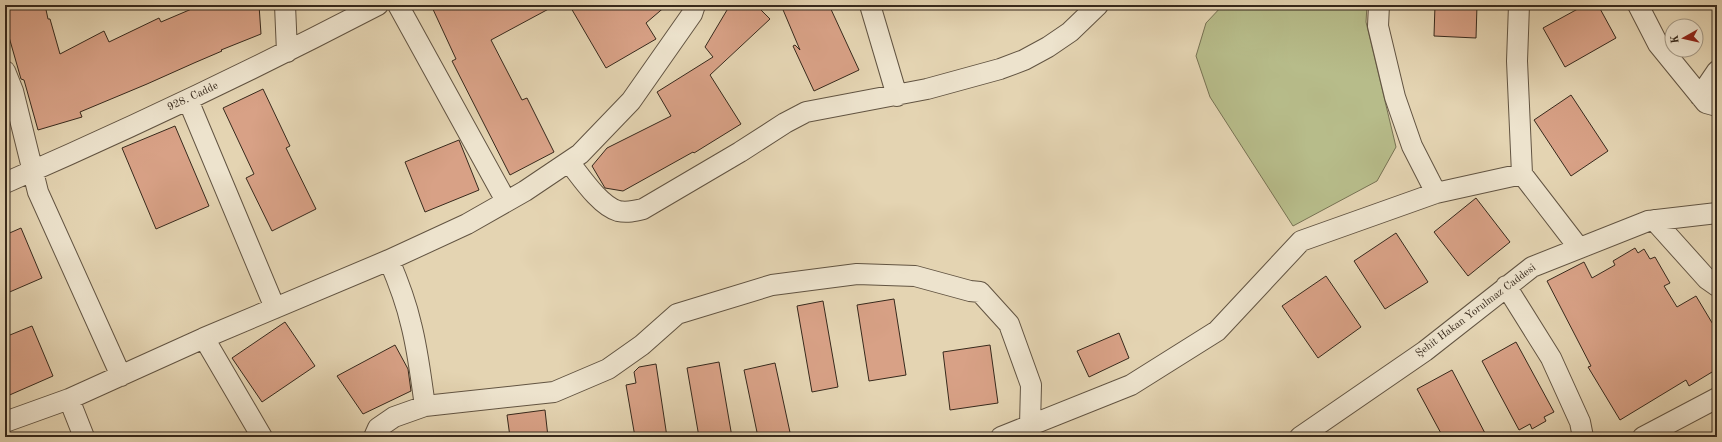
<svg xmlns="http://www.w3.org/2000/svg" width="1722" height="442" font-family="'Old Standard TT',serif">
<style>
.green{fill:#b7bc8a;stroke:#777253}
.building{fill:#d8a186;stroke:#37291c}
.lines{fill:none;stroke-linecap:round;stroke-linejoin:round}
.minor-casing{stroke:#625442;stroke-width:22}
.minor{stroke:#ede3cd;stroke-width:20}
.labels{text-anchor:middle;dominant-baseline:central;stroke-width:3.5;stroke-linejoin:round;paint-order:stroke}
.street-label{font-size:11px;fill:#37291c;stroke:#ede3cd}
</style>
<rect width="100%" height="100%" fill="#e4d4b2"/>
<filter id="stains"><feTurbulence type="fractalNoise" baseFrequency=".005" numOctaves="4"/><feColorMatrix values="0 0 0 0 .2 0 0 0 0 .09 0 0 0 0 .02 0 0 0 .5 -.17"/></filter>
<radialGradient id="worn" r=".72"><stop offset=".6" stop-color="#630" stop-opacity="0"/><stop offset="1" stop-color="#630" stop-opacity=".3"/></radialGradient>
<path class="green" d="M1223 5H1367L1366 22 1396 147 1377 181 1293 226 1210 97 1196 56 1206 23Z"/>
<path class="building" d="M5 5H45L48 19H50L60 54 104 31 109 42 159 18 161 22 201 5H259L261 34 221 50 222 51 194 63 147 84 80 112 82 117 38 130 24 80 21 79 5 23Z
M431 5H556L491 40 522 100 527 98 554 152 510 175 452 61 456 59Z
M577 5H667L646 23 656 39 606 68 571 8Z
M730 5H756L770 19 710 75 741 124 694 153 693 152 623 191 605 188 592 166 607 148 671 116 657 92 713 57 705 47Z
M781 5H829L859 70 814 91 793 46 795 45 800 50Z
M1435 5H1477L1476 38 1434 36Z
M1585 5H1598L1616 38 1565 67 1543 28Z
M263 89 290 146 286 148 316 209 272 231 246 178 254 174 223 108Z
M1571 95 1608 151 1571 176 1534 120Z
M175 126 209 206 156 229 122 148Z
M459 140 479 190 425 212 405 162Z
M1476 198 1510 242 1468 276 1434 232Z
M21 228 42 278 5 294V235Z
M1396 233 1428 282 1385 309 1354 261Z
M1635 248 1638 253 1644 249 1650 259 1655 257 1670 283 1664 286 1677 307 1696 296 1717 331V369L1689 386 1686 380 1620 420 1588 367 1591 366 1547 281 1584 262 1592 278 1615 265 1613 261Z
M1326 276 1361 327 1318 358 1282 306Z
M894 299 906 375 869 381 857 305Z
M823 301 838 387 812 392 797 306Z
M285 322 315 366 262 402 232 358Z
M32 326 53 376 5 397V337Z
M1119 333 1129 358 1089 377 1077 351Z
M1516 342 1554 412 1544 417 1546 421 1532 429 1530 424 1519 430 1482 361Z
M395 345 408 369 411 391 363 414 337 376Z
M990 345 998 403 950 410 943 352Z
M719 362 732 437H699L687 368Z
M775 363 791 437H758L744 370Z
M656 364 667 437H635L626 385 636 383 634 372 639 367Z
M1452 370 1487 437H1443L1417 389Z
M545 410 548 437H510L507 415Z"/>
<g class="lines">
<defs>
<path id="minor" d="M285 5 287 52
M398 5 506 201
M870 5 897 96
M1379 5 1378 26 1395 97 1412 146 1436 193
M1519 5 1517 61 1522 174
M1638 5 1658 44 1706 103 1717 106
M5 71 13 91 38 192 121 376
M1700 96 1717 71
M188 100 275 308
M569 162C581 177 600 206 618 211 627 213 635 211 643 209L740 152 785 123 806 112 927 89 1000 69 1024 60 1048 47 1070 32 1098 5
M5 183C131 128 255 69 378 5
M1654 220 1707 279 1717 286
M389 260C398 281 406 302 411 324 418 351 421 379 425 406
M1506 286 1551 358 1580 422 1583 437
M204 338 262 437
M69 399 84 437
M5 422 69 399 204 338 389 260 467 224 525 191 580 154 631 101 692 14 695 5
M374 437 378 428 394 417 425 406 554 392 608 369 642 345 677 314 772 285 857 274 915 276 970 291 980 292 1009 324 1031 385 1030 425 1032 437
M1001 437 1131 385 1217 331 1301 241 1436 193 1522 174 1579 248
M1300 437 1425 351 1532 267 1648 221 1717 213
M1643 437 1717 398"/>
</defs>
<use href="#minor" class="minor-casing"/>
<use href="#minor" class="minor"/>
</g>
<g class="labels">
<g class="street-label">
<text transform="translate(193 97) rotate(-25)">928. Cadde</text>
<text transform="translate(1476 311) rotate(-37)">Şehit Hakan Yorulmaz Caddesi</text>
</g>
</g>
<rect width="1722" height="442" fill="none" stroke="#e4d4b2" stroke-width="20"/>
<rect x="6" y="6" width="1710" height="430" fill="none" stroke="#37291c" stroke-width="2"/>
<rect x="10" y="10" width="1702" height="422" fill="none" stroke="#37291c"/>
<g transform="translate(1684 38) rotate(262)"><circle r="19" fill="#ede3cd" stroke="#a49986"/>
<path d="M0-3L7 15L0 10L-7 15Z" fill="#8f2418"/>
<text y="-6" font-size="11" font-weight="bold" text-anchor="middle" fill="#37291c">K</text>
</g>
<rect width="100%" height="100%" filter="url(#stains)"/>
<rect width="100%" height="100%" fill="url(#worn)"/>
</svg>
